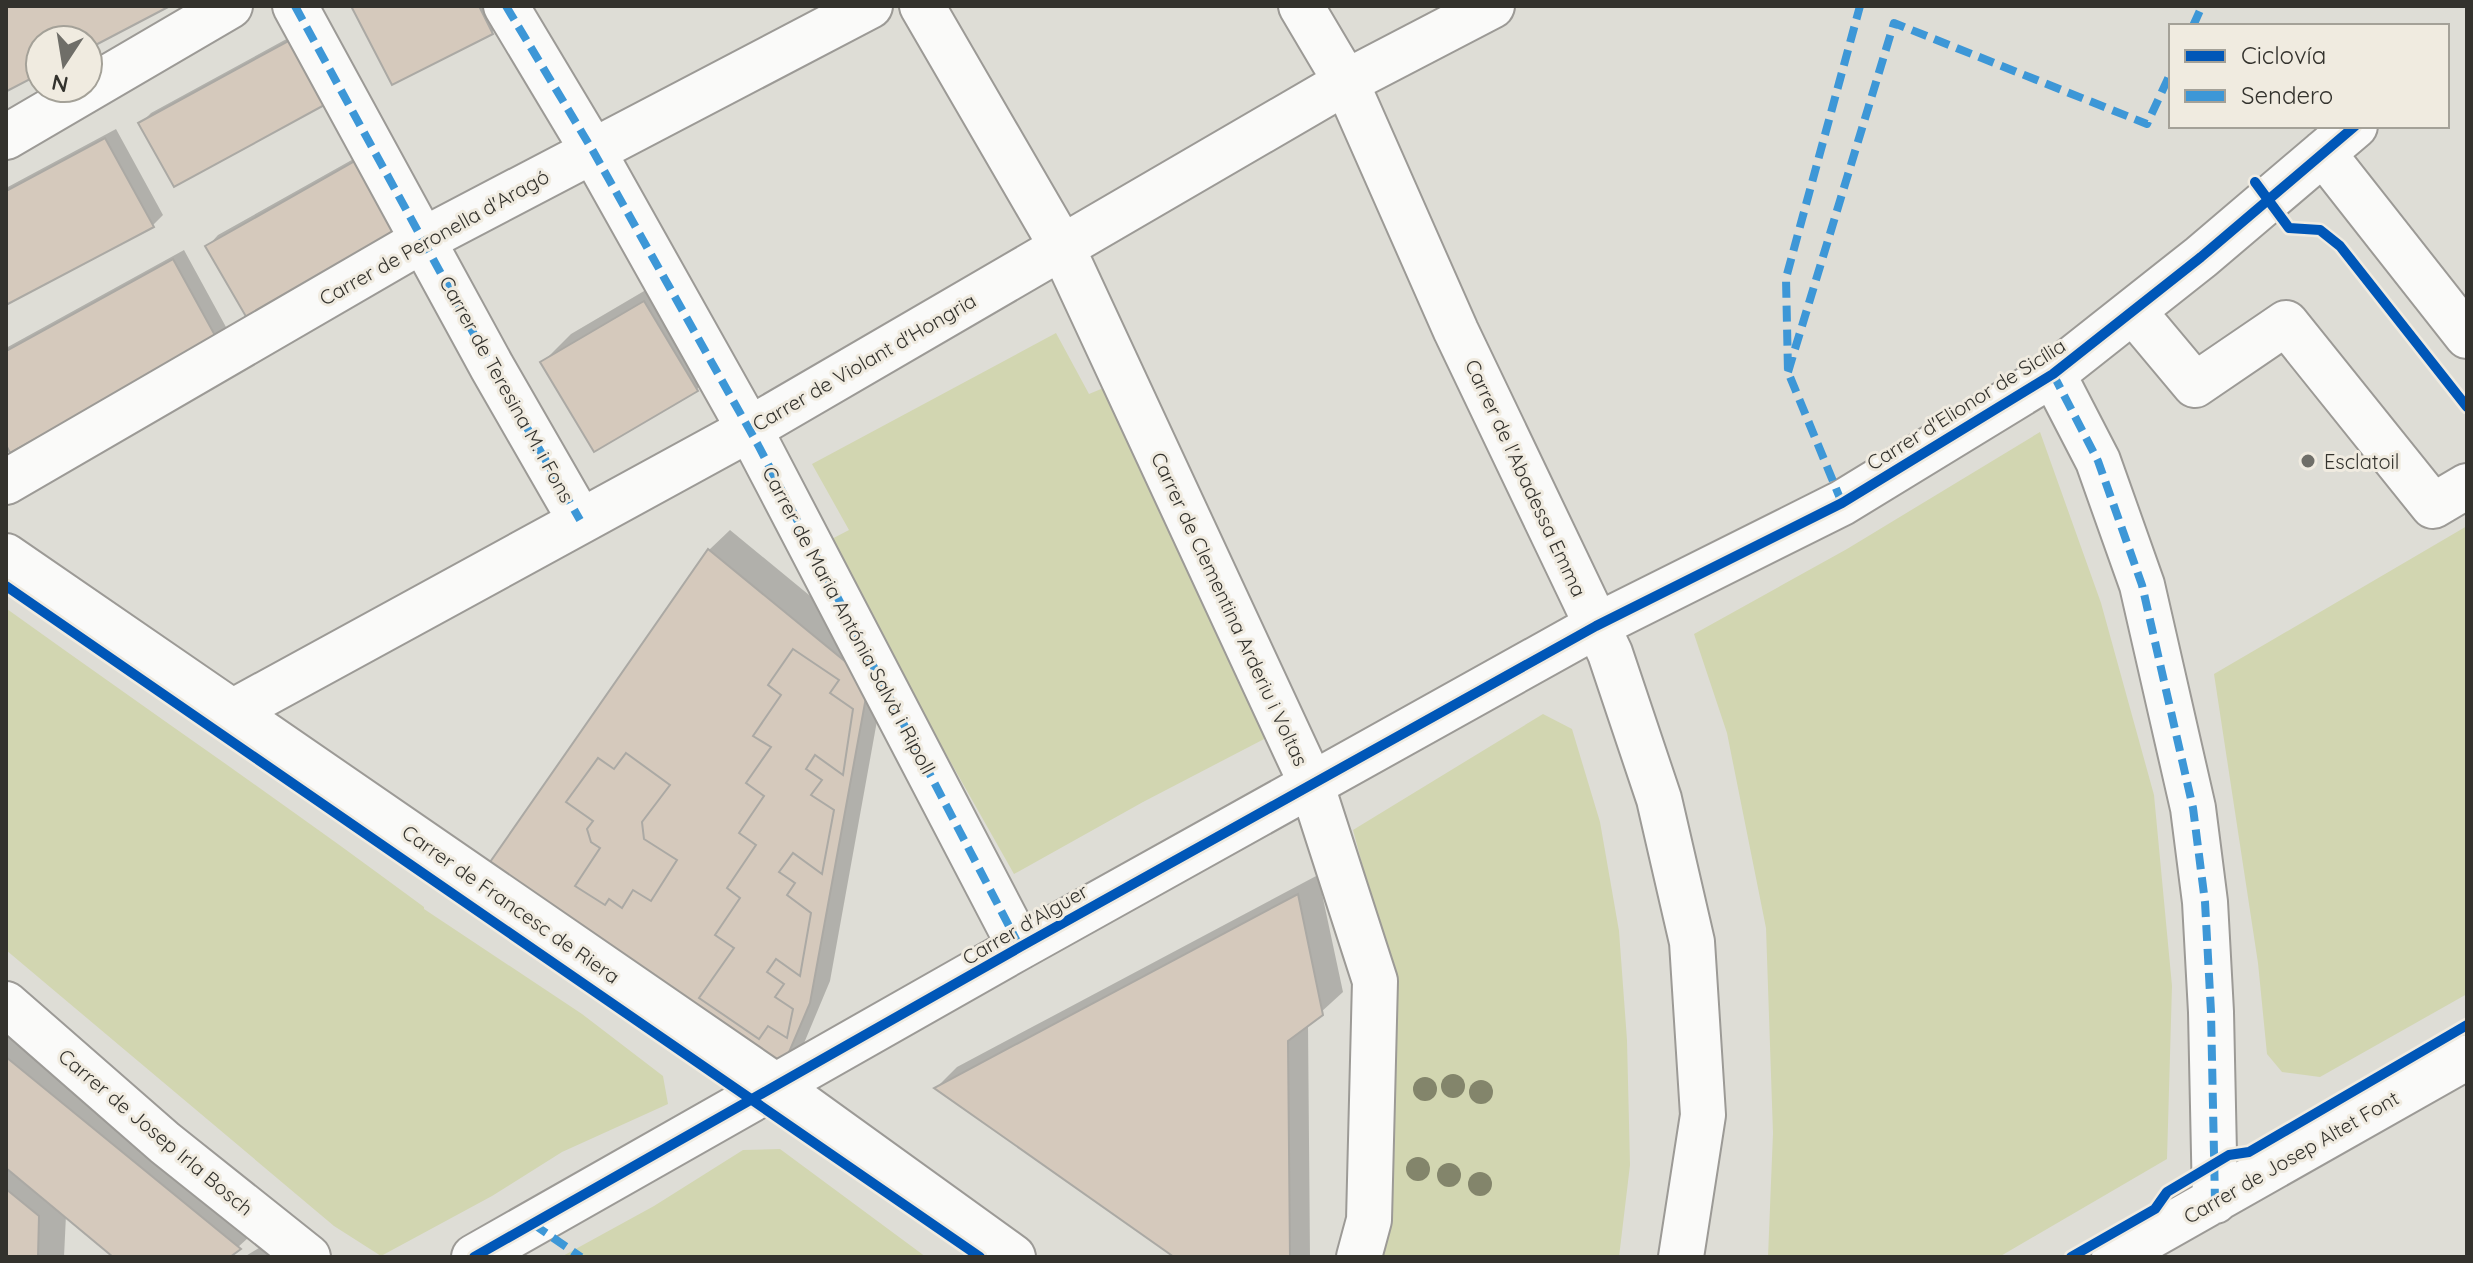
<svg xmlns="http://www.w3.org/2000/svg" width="2473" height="1263" font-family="Quicksand,sans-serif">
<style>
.green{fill:#d2d6b1}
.shadow{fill:#0003}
.building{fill:#d5c9bc;stroke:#aba9a4;stroke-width:2}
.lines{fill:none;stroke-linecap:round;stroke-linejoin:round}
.minor-casing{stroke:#9c9a96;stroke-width:48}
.minor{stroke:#fafaf9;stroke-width:44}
.quiet{stroke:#3d97d7;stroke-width:8;stroke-dasharray:16 8;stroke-linecap:butt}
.cycleway-casing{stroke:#f0ebe0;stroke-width:15}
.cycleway{stroke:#0057b8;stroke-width:10}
.tree{fill:#83856b}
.poi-dot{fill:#6f6e68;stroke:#f0ebe0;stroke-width:3}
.labels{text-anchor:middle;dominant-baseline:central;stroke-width:6;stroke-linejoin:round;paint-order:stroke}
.street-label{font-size:20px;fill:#33322d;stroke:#f0ebe0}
.poi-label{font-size:20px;fill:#33322d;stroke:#f0ebe0;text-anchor:start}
</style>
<rect width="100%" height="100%" fill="#deddd6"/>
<path class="green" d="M1056 333 1089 394 1113 384 1268 737 1143 802 1014 874 826 542 849 530 812 464Z
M2040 432 2101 603 2154 795 2172 986 2167 1159 1999 1257H1768L1773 1133 1766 928 1727 733 1694 634 1847 549Z
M2467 526V994L2320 1077 2282 1072 2267 1054 2258 963 2214 674Z
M7 609C146 709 287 805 424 907V909L582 1014 663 1076 668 1104 562 1152 492 1196 381 1256 334 1226 6 950Z
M1543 714 1572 729 1600 822 1619 931 1627 1040 1630 1165 1619 1257H1380L1393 1190 1395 1124 1392 1061 1395 987 1353 830Z
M780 1149 926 1257H561L654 1206 743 1150Z"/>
<path class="shadow" d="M6 6H165L88 46V40H40V71L7 88Z
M353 6H518L492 32 393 82Z
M303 30 175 185 141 123 151 113Z
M116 129 163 215 152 226 6 303V188Z
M366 152 407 222 208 246 218 235Z
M184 250 226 327 216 337 6 441V348Z
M673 274 725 361 697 389 543 362 571 334Z
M730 530 888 660 830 981 802 1048 781 1068 709 550Z
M1318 875 1343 992 1308 1024 1310 1257H1178L937 1087 957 1067Z
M6 1023 268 1220 227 1257H116L66 1215 64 1257H6Z
M287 1231 319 1257H244Z"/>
<path class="building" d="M6 6H170L88 49V40H40V74L7 91Z
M351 6H479L493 34 392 85Z
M292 39 328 103 174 187 138 123Z
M105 138 154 227 6 305V191Z
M355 161 398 234 248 320 205 246Z
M173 259 217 339 10 453 6 445V351Z
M644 301 698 391 594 452 540 362Z
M708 549 869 681 810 1003 781 1071 488 865Z
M793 649 839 680 830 693 853 709 843 775 815 755 806 769 822 780 811 795 834 810 822 874 793 853 779 872 795 883 787 895 811 913 800 976 776 959 767 972 784 984 775 997 793 1009 787 1038 768 1026 759 1039 699 998 734 948 715 935 740 898 727 888 756 845 739 833 764 796 746 783 771 747 753 736 781 695 768 685Z
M626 753 670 785 642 822 644 839 677 860 651 901 633 890 622 908 609 899 605 905 575 886 600 848 591 842 587 829 593 821 566 802 598 758 614 769Z
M1298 894 1323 1015 1288 1041 1290 1257H1174L934 1088Z
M6 1057 241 1249 230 1257H113L6 1168Z
M6 1189 39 1216 38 1257H6Z"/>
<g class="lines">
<defs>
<path id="minor" d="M295 6 492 367 580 520
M506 6 593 151 758 445 1020 947
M922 6 1062 247 1311 783 1375 981 1369 1220 1359 1257
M1301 6 1346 82 1456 331 1610 653 1659 799 1692 942 1703 1115 1681 1257
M6 137 230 6
M2323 153 2467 336
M2133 311 2195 385 2286 323 2433 506 2467 486
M2053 374 2098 461 2142 585 2193 808 2205 902 2211 1012 2215 1201
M6 482 423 240 870 6
M6 556 776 1086 1013 1257
M232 712 748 430 1346 82 1492 6
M6 1004 165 1143 308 1257
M474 1257 1020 947 1596 626 1842 503 2053 374 2201 257 2355 126
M2114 1257 2467 1057"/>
</defs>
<use href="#minor" class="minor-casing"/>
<use href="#minor" class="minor"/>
<path class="quiet" d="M295 6 492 367 580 520
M506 6 593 151 758 445 1020 947
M2193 26 2202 6
M1788 372 1894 23 2147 124 2171 72
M2053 374 2098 461 2142 585 2193 808 2205 902 2211 1012 2215 1201
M1842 503 1788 372 1786 278 1860 6
M533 1224 581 1257"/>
<defs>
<path id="cycleway" d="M2255 182 2289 228 2320 230 2340 246 2467 407
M6 586 980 1257
M474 1257 1020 947 1596 626 1842 503 2053 374 2201 257 2355 126
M2071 1257 2155 1209 2167 1192 2229 1155 2249 1152 2467 1025"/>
</defs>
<use href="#cycleway" class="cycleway-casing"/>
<use href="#cycleway" class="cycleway"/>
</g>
<g class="tree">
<circle cx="1453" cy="1086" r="12"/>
<circle cx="1425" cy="1089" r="12"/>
<circle cx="1481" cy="1092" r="12"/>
<circle cx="1418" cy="1169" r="12"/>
<circle cx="1449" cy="1175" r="12"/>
<circle cx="1480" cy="1184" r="12"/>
</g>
<circle class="poi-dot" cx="2308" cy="461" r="8"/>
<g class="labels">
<g class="street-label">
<text transform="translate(434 237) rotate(-29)">Carrer de Peronella d'Aragó</text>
<text transform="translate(864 362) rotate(-30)">Carrer de Violant d'Hongria</text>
<text transform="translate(507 389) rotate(61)">Carrer de Teresina M. i Fons</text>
<text transform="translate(1966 404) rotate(-32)">Carrer d'Elionor de Sicília</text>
<text transform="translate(1526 478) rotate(65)">Carrer de l'Abadessa Emma</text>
<text transform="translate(1230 609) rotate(65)">Carrer de Clementina Arderiu i Voltas</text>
<text transform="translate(849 620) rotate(62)">Carrer de Maria Antónia Salvà i Ripoll</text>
<text transform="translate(511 904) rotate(35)">Carrer de Francesc de Riera</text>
<text transform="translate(1025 924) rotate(-30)">Carrer d'Alguer</text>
<text transform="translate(156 1132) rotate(40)">Carrer de Josep Irla Bosch</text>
<text transform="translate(2291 1157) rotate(-30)">Carrer de Josep Altet Font</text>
</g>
<g class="poi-label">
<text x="2324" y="461">Esclatoil</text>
</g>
</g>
<rect width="2473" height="1263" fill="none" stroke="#33322d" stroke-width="16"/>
<rect x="2169" y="24" width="280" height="104" fill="#f0ebe0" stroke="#a4a198" stroke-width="2"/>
<rect x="2185" y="50" width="40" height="12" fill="#0057b8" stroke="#a4a198" stroke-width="2"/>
<text x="2241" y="64" font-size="24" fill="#33322d">Ciclovía</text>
<rect x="2185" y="90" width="40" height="12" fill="#3d97d7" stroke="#a4a198" stroke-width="2"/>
<text x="2241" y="104" font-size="24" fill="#33322d">Sendero</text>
<g transform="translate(64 64) rotate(192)"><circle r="38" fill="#f0ebe0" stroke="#a4a198" stroke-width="2"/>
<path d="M0-6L14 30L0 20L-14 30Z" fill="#6f6e68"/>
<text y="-12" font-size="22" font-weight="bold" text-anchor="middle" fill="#33322d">N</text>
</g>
</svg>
